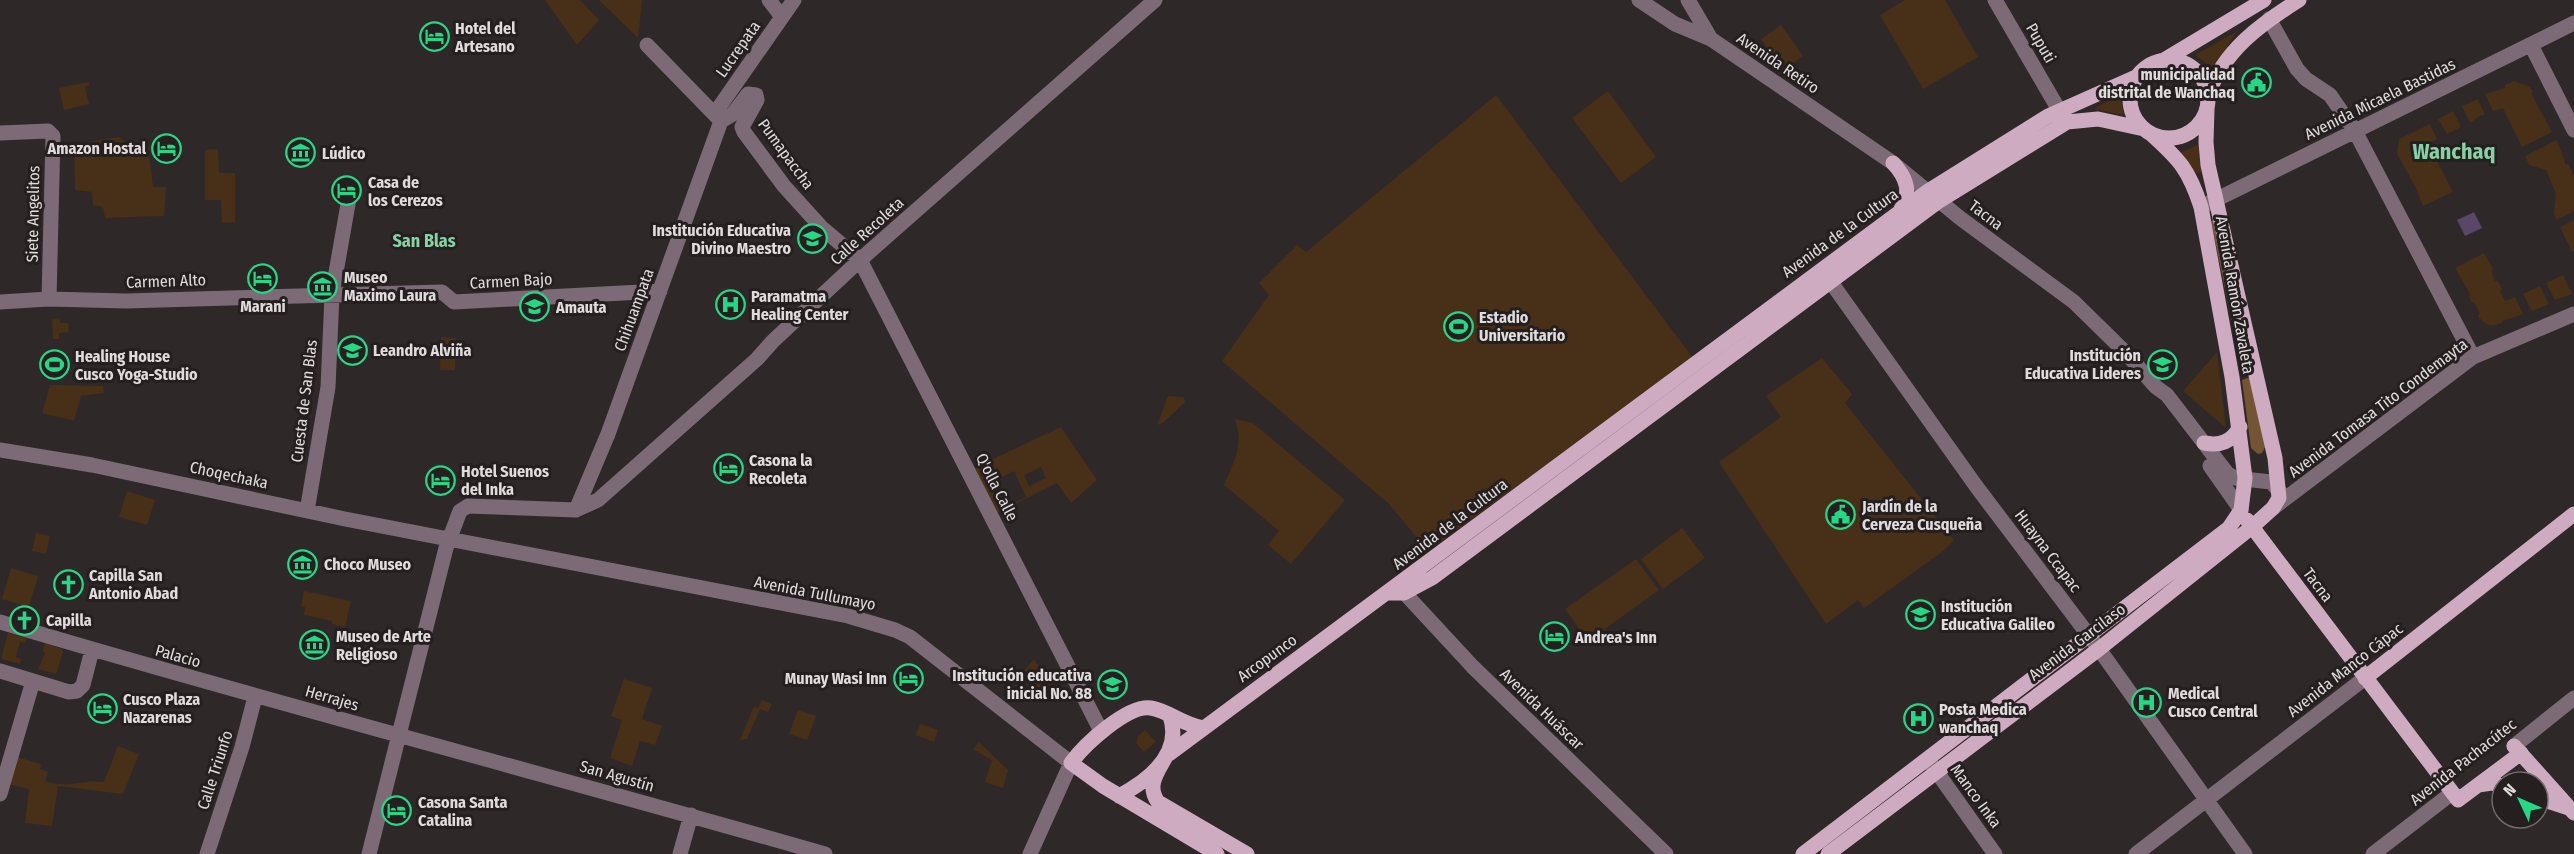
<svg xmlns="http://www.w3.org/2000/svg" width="2574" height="854" font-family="'Fira Sans Condensed',sans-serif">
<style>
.green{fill:#473017;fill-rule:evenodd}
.forest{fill:#735535}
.water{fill:#594668}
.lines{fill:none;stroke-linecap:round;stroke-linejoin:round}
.minor{stroke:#7c6b76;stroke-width:15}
.major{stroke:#cfabc2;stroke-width:15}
.labels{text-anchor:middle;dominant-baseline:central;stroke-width:6;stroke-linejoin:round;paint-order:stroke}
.poi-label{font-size:16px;font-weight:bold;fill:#e0dcdd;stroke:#251f20;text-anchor:start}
.street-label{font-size:16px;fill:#e0dcdd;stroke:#251f20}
.neighbourhood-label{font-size:18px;font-weight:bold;fill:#86d2a4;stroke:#251f20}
.district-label{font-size:22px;font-weight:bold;fill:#86d2a4;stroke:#251f20}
</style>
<rect width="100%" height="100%" fill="#2e2829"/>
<path class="green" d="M545 0H580L599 20 577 45Z
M599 0H642L638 38Z
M1905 0H1945L1978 57 1923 89 1880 15Z
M1781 25 1803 56 1783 71 1761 39Z
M2236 32 2214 69 2195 55Z
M2514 81 2530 87 2533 92 2531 93 2552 132 2522 147 2503 108 2493 111 2485 94 2505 88V85Z
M89 82V85L85 87 89 104 64 110 59 88Z
M1608 91 1656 157 1621 183 1572 118Z
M2120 94 2124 115 2094 109Z
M1496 95 1693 358 1428 551 1389 504 1222 361 1269 295 1259 283 1297 245 1306 252Z
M2478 99 2485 115 2480 116 2470 123 2462 106Z
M2453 111 2461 127 2447 134 2438 119Z
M2430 124 2437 139 2428 144 2453 192 2423 206 2416 188 2397 154 2399 139Z
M119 137 127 143H148L153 187H166L164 216 105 218 103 207 93 205 92 192 75 190 74 144Z
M2557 140 2566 165 2568 164 2574 176V211L2556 220 2554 213 2556 194 2546 170 2529 165 2525 156Z
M2202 143V172L2196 173 2180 153Z
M218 149 219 173H235V222L222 223 221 200H205V150Z
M2574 220V251L2572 252 2560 227Z
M2484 253 2493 269 2491 271 2495 281H2498L2502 289 2500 291 2505 301 2515 297 2523 314 2502 321V323C2491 328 2485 325 2478 316L2480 314 2474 302 2472 303 2469 296 2470 294 2455 268Z
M2563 275 2572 294 2555 300 2546 283Z
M2540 286 2549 304 2532 311 2523 294Z
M59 318 61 323H68L69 332 59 333V339H53L52 319Z
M441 337 456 338 455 370H440Z
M2217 352 2226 428 2183 391Z
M1822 358 1852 394 1845 403 1954 540 1942 552 1864 608 1858 600 1826 624 1719 462 1781 417 1766 396Z
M50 385 103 386 104 393 81 396 74 421 71 420 42 413Z
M1168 396 1184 397 1185 402 1163 423 1157 425Z
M1235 419 1253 423 1345 500 1291 564 1268 545 1279 531 1224 485C1234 462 1244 444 1235 419Z
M1061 427 1097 480 1071 503 1057 483 996 513 972 469ZM1041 467 1046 478 1029 486 1024 475ZM1014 471 1026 497 1007 506 994 481Z
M127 491 155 500 147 525 119 517Z
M1682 528 1705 558 1663 589 1641 559Z
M36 533 50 536 46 554 32 551Z
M1636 559 1659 590 1588 641 1565 609Z
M11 568 38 576 29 607 2 599Z
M304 591 351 601 345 627 332 624V621L304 615 305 607 301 606Z
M8 633 27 638 25 643 20 642 16 657 21 659 20 664 1 659Z
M45 643 62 649 63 652 56 674 38 669 45 653 43 651Z
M1034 659 1051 687 1043 692 1021 674Z
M624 679 652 688 642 719 662 726 655 745 640 741 632 766 610 758 622 720 611 716Z
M762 700 772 704 768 712 760 709 747 739 740 740 754 706 758 708Z
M798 710 816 716 807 740 789 734Z
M920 724 938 730 934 742 916 735Z
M1145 730 1156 742 1144 752 1136 743 1138 736Z
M979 742 1008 770 1003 788 985 782 992 760 973 749Z
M118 746 139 754 123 794 58 786 52 826 25 823 29 789 8 784 17 757 41 764 40 769 48 772 45 781C68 789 82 779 104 782Z"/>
<path class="forest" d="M2219 218 2250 369 2242 371 2211 221Z
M2251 377 2265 447 2262 453 2258 454 2251 448 2242 380Z"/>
<path class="water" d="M2474 212 2482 228 2465 236 2457 220Z"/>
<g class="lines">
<path class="minor" d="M769 0 782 17
M1639 0 1675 24 1711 39 1893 163 1960 218 2074 302 2125 352 2156 387 2167 395 2227 473 2235 478 2271 482 2280 492
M1688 0 1711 39
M1995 0 2066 122
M2269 19 2297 69 2306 79 2330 95 2355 131 2473 357
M647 45 721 121
M2531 45 2574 130
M721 121 733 114 748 94 756 95 757 100 742 127 744 132 784 186 822 228 860 260 1101 731
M721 121 720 106 794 0
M0 133 48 131 53 136 49 299
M2201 207 2574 23
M1823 271 1976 486 2099 649 2245 854
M0 302 49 299 126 301 442 292 454 302 660 291
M0 450 92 465 345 519 848 616 895 630 910 637 1071 763 1030 854
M2210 466 2241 510
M2273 508 2473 357 2574 314
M576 510 608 434 721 121
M307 511 328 387 332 295 350 193
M1398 586 1473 667 1666 854
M0 622C274 704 551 775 825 854
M0 671 69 692 77 691 83 685 92 650
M2514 746 2574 698
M1929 761 1995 854
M0 794 33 681
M207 854 242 747 255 697
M369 854 446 548 460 511 468 506 576 510 598 500 757 359 773 341 860 260 1155 0
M680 854 691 815
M2136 854 2365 678
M2373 854 2452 793"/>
<path class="major" d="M2130 99a39 39 0 1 1 78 0a39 39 0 1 1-78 0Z
M2164 60 2264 0
M2208 95C2224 50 2261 24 2299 0
M1893 163C1906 177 1912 192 1901 209
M2204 443C2221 446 2231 442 2240 427
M2247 520 2458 800 2521 753
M1388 593H1404L1432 578 1939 201 2067 122 2098 119 2144 129
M2365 678 2574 514
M1203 728C1183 725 1169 711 1151 708 1128 704 1084 745 1071 763L1103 786 1217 854
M2514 746 2574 813
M1169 754 1928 191 2048 116 2138 76
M1164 760C1156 774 1147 787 1158 802L1247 854
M2478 785 2492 783 2502 786
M1119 796C1149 780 1183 754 1170 716
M2538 798 2569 808
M1803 854 2229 528 2241 510 2245 478 2232 377 2201 207C2189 170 2180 160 2151 134
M1828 854 2099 649 2252 527 2273 508 2279 498 2275 458 2208 165 2206 142 2207 109"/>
</g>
<defs>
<symbol id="hotel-ring" viewBox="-11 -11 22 22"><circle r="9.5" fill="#251f20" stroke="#24d886" stroke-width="1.5"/><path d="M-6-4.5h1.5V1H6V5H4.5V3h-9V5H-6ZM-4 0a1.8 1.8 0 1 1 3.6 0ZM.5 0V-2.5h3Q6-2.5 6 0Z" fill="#24d886"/></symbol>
<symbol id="civic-ring" viewBox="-11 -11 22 22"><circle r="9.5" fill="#251f20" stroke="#24d886" stroke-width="1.5"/><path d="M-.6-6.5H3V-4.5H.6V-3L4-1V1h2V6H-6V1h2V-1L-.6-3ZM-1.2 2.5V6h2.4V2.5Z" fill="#24d886"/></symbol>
<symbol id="museum-ring" viewBox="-11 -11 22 22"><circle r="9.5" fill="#251f20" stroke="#24d886" stroke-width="1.5"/><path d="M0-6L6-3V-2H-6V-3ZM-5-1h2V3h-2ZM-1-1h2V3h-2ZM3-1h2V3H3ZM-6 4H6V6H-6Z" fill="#24d886"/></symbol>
<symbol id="school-ring" viewBox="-11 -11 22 22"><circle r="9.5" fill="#251f20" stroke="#24d886" stroke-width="1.5"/><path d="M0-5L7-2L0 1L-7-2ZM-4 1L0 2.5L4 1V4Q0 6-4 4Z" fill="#24d886"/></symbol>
<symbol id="hospital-ring" viewBox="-11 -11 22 22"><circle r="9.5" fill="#251f20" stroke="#24d886" stroke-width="1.5"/><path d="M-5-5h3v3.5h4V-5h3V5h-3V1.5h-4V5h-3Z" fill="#24d886"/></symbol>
<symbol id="stadium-ring" viewBox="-11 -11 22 22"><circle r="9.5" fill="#251f20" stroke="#24d886" stroke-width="1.5"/><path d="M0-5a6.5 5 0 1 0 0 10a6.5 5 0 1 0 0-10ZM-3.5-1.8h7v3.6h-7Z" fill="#24d886"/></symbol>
<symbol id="church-ring" viewBox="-11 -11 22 22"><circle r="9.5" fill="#251f20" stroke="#24d886" stroke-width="1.5"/><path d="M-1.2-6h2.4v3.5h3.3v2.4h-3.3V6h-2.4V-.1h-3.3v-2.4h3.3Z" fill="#24d886"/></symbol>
</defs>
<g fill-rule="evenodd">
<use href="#hotel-ring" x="418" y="20" width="33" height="33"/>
<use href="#civic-ring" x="2240" y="66" width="33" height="33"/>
<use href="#hotel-ring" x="150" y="132" width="33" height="33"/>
<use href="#museum-ring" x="284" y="136" width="33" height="33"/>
<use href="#hotel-ring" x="330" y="174" width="33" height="33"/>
<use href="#school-ring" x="796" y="222" width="33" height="33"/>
<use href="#hotel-ring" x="246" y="262" width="33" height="33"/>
<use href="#museum-ring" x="306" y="270" width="33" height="33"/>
<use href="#hospital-ring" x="714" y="288" width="33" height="33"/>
<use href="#school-ring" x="518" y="290" width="33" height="33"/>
<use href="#stadium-ring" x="1442" y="310" width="33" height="33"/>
<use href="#school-ring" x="336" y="334" width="33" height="33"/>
<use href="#school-ring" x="2146" y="348" width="33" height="33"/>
<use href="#stadium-ring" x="38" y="348" width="33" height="33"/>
<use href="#hotel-ring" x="712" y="452" width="33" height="33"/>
<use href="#hotel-ring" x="424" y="464" width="33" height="33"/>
<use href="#civic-ring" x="1824" y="498" width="33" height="33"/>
<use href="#museum-ring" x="286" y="548" width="33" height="33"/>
<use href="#church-ring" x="52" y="568" width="33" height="33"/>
<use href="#school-ring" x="1904" y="598" width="33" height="33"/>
<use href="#church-ring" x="8" y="604" width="33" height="33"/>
<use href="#hotel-ring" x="1538" y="620" width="33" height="33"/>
<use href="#museum-ring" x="298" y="628" width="33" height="33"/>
<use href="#hotel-ring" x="892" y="662" width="33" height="33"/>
<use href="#school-ring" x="1096" y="668" width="33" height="33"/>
<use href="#hospital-ring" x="2130" y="686" width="33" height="33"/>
<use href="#hotel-ring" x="86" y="692" width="33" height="33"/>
<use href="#hospital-ring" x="1902" y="702" width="33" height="33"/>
<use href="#hotel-ring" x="380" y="794" width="33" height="33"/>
</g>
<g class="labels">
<g class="poi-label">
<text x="455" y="28">Hotel del<tspan x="455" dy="18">Artesano</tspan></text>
<text x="2235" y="74" text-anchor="end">municipalidad<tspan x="2235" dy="18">distrital de Wanchaq</tspan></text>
<text x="146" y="148" text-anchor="end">Amazon Hostal</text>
<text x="322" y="153">Lúdico</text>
<text x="368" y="182">Casa de<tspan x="368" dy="18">los Cerezos</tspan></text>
<text x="791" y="230" text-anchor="end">Institución Educativa<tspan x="791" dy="18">Divino Maestro</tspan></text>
<text x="344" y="277">Museo<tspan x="344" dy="18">Maximo Laura</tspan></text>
<text x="751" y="296">Paramatma<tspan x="751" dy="18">Healing Center</tspan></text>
<text x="263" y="306" text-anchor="middle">Marani</text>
<text x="556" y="307">Amauta</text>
<text x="1479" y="317">Estadio<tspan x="1479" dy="18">Universitario</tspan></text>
<text x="373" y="350">Leandro Alviña</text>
<text x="2141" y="355" text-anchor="end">Institución<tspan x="2141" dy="18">Educativa Lideres</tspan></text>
<text x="75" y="356">Healing House<tspan x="75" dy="18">Cusco Yoga-Studio</tspan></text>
<text x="749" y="460">Casona la<tspan x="749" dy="18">Recoleta</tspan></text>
<text x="461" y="471">Hotel Suenos<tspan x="461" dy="18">del Inka</tspan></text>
<text x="1862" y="506">Jardín de la<tspan x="1862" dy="18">Cerveza Cusqueña</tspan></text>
<text x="324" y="564">Choco Museo</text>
<text x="89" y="575">Capilla San<tspan x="89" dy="18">Antonio Abad</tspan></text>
<text x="1941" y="606">Institución<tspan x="1941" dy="18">Educativa Galileo</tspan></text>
<text x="46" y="620">Capilla</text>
<text x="336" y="636">Museo de Arte<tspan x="336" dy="18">Religioso</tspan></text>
<text x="1575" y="637">Andrea's Inn</text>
<text x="1092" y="675" text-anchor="end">Institución educativa<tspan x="1092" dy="18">inicial No. 88</tspan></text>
<text x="887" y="678" text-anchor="end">Munay Wasi Inn</text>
<text x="2168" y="693">Medical<tspan x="2168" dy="18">Cusco Central</tspan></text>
<text x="123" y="699">Cusco Plaza<tspan x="123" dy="18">Nazarenas</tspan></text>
<text x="1939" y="709">Posta Medica<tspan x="1939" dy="18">wanchaq</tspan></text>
<text x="418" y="802">Casona Santa<tspan x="418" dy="18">Catalina</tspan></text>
</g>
<g class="street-label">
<text transform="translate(2041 43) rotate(60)">Puputi</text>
<text transform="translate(738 49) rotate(-55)">Lucrepata</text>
<text transform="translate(1778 63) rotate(34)">Avenida Retiro</text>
<text transform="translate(2380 99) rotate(-26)">Avenida Micaela Bastidas</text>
<text transform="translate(786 154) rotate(54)">Pumapaccha</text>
<text transform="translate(33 214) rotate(-89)">Siete Angelitos</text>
<text transform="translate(1986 215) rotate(37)">Tacna</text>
<text transform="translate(867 231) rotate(-42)">Calle Recoleta</text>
<text transform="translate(1840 233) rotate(-36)">Avenida de la Cultura</text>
<text transform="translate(166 281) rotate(-2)">Carmen Alto</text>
<text transform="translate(511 281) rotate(-3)">Carmen Bajo</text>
<text transform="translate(2235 295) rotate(80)">Avenida Ramón Zavaleta</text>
<text transform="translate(634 310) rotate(-70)">Chihuampata</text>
<text transform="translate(304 401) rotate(-83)">Cuesta de San Blas</text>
<text transform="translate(2378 408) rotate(-37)">Avenida Tomasa Tito Condemayta</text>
<text transform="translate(229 475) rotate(12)">Choqechaka</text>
<text transform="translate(997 487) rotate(63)">Q'olla Calle</text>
<text transform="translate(1450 524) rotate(-37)">Avenida de la Cultura</text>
<text transform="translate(2048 551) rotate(53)">Huayna Ccapac</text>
<text transform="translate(2318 585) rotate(53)">Tacna</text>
<text transform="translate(815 593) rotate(11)">Avenida Tullumayo</text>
<text transform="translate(2077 642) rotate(-37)">Avenida Garcilaso</text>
<text transform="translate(178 656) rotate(16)">Palacio</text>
<text transform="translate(1267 658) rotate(-36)">Arcopunco</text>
<text transform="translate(2345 670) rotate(-38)">Avenida Manco Cápac</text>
<text transform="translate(332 698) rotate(16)">Herrajes</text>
<text transform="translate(1542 709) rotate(44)">Avenida Huáscar</text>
<text transform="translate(2463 762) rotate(-38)">Avenida Pachacútec</text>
<text transform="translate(215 770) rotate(-72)">Calle Triunfo</text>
<text transform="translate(617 776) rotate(16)">San Agustín</text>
<text transform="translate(1976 796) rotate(54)">Manco Inka</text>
</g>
<g class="neighbourhood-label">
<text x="424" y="241">San Blas</text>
</g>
<g class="district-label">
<text x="2454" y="151">Wanchaq</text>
</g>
</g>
<g transform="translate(2520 800) rotate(314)"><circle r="28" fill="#251f20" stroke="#706b6c" stroke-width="1.5"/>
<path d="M0-4.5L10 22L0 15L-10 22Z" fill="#24d886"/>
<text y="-9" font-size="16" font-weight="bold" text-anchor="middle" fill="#e0dcdd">N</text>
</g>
</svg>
